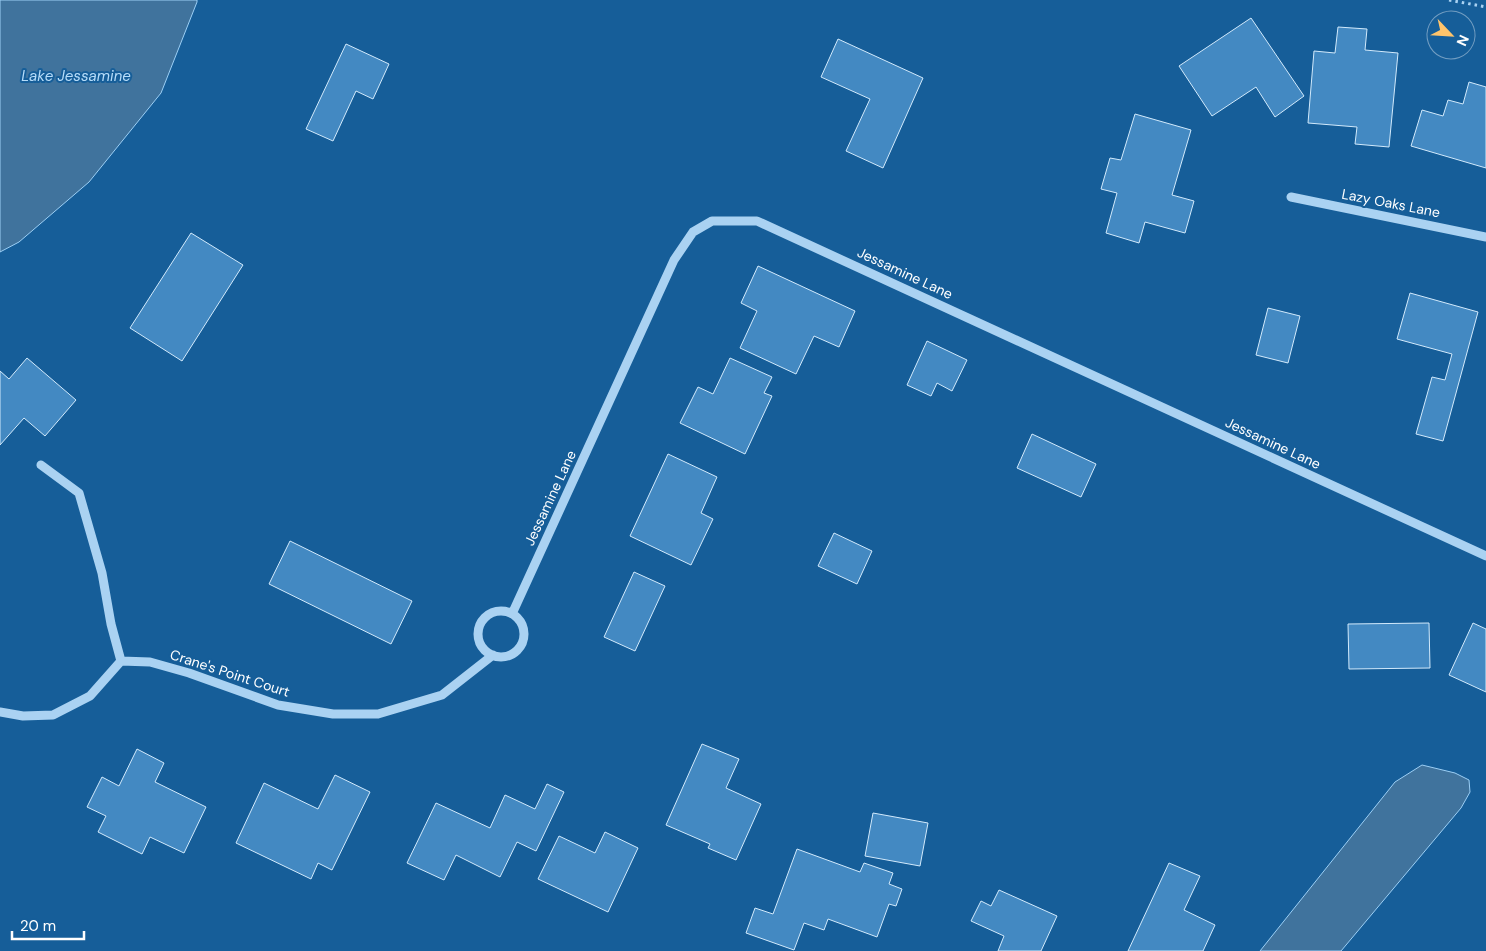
<svg xmlns="http://www.w3.org/2000/svg" width="1486" height="951" font-family="'DM Sans',sans-serif">
<style>
.water{fill:#40739d;stroke:#9ccff5}
.building{fill:#4389c2;stroke:#d2eafc}
.lines{fill:none;stroke-linecap:round;stroke-linejoin:round}
.path{stroke:#aad2f2;stroke-width:3;stroke-dasharray:2.5 4;stroke-linecap:butt}
.minor{stroke:#aad2f2;stroke-width:9}
.labels{text-anchor:middle;dominant-baseline:central;stroke-width:4;stroke-linejoin:round;paint-order:stroke}
.street-label{font-size:14px;fill:#fff;stroke:#165e99}
.water-label{font-size:15px;font-style:italic;fill:#b6dcf9;stroke:#165e99}
</style>
<rect width="100%" height="100%" fill="#165e99"/>
<path class="water" d="M0 0H197V2L161 93 89 182 19 242 0 252Z
M1422 765 1455 773 1469 780 1470 792 1461 808 1341 951H1260L1395 782Z"/>
<path class="building" d="M1251 18 1304 96 1275 117 1256 87 1212 116 1179 66Z
M1338 27 1367 29 1365 50 1398 53 1389 147 1355 144 1357 127 1308 123 1314 51 1335 53Z
M838 39 923 78 883 168 846 151 870 99 821 77Z
M346 44 389 64 373 99 356 91 333 141 306 129Z
M1469 82 1486 87V168L1411 146 1422 110 1443 116 1448 100 1463 104Z
M1135 114 1191 130 1172 195 1194 201 1185 233 1145 222 1139 243 1106 233 1117 193 1101 189 1110 158 1121 160Z
M191 233 243 265 182 361 130 328Z
M758 266 855 311 839 347 814 336 796 374 740 348 757 311 741 303Z
M1410 293 1478 312 1443 441 1416 434 1432 377 1445 380 1452 354 1397 339Z
M1268 308 1300 316 1288 363 1256 355Z
M927 341 967 360 952 391 937 383 931 396 907 385Z
M27 358 76 400 45 436 24 418 0 445V371L9 379Z
M730 358 772 377 764 393 772 396 745 454 680 423 698 387 713 394Z
M1032 434 1096 464 1081 497 1017 468Z
M668 454 717 477 701 513 713 519 691 565 630 536Z
M834 533 872 551 857 584 818 566Z
M290 541 412 601 391 644 269 584Z
M634 572 665 586 635 651 604 637Z
M1429 623 1430 668 1349 669 1348 624Z
M1473 623 1486 629V692L1449 675Z
M702 744 739 759 726 788 761 804 736 860 708 848 710 844 666 825Z
M137 749 164 763 155 782 206 807 184 853 150 837 142 854 98 832 106 816 87 807 102 777 119 786Z
M335 775 370 792 332 870 318 863 311 879 236 843 264 783 318 809Z
M547 784 564 792 536 851 517 842 500 877 456 855 444 880 407 863 436 803 490 828 505 795 535 809Z
M873 813 928 823 920 866 865 856Z
M605 832 638 848 608 912 538 879 559 836 595 853Z
M797 849 860 872 864 863 893 873 889 884 902 889 896 906 889 904 877 937 828 919 824 930 804 923 794 950 746 933 755 908 773 914Z
M1169 863 1200 876 1184 910 1215 925 1203 951H1128Z
M999 890 1057 916 1041 951H998L1004 936 971 921 981 901 991 906Z"/>
<g class="lines">
<path class="path" d="M1449 0 1486 7"/>
<path class="minor" d="M1291 197 1486 237
M41 465 79 493 102 573 111 624 121 661
M478 634a23 23 0 1 1 46 0a23 23 0 1 1-46 0Z
M512 614 674 260 693 232 712 221H757L1486 556
M121 661 150 662 189 673 278 705 333 714H378L442 695 493 655
M0 712 23 716 53 715 90 696 121 661"/>
</g>
<g class="labels">
<g class="street-label">
<text transform="translate(1391 203) rotate(11)">Lazy Oaks Lane</text>
<text transform="translate(905 273) rotate(25)">Jessamine Lane</text>
<text transform="translate(1273 443) rotate(25)">Jessamine Lane</text>
<text transform="translate(550 498) rotate(-65)">Jessamine Lane</text>
<text transform="translate(230 673) rotate(18)">Crane's Point Court</text>
</g>
<g class="water-label">
<text x="76" y="76">Lake Jessamine</text>
</g>
</g>
<g transform="translate(1451 35) rotate(115)"><circle r="24" fill="#165e99" stroke="#739ec2"/>
<path d="M0-4L9 19L0 12L-9 19Z" fill="#ffc46b"/>
<text y="-8" font-size="14" font-weight="bold" text-anchor="middle" fill="#ffffff">N</text>
</g>
<path d="M12 931v8h72v-8" fill="none" stroke="#ffffff" stroke-width="2.5"/>
<text x="20" y="931" font-size="15" fill="#ffffff" stroke="#165e99" stroke-width="4" paint-order="stroke">20 m</text>
</svg>
